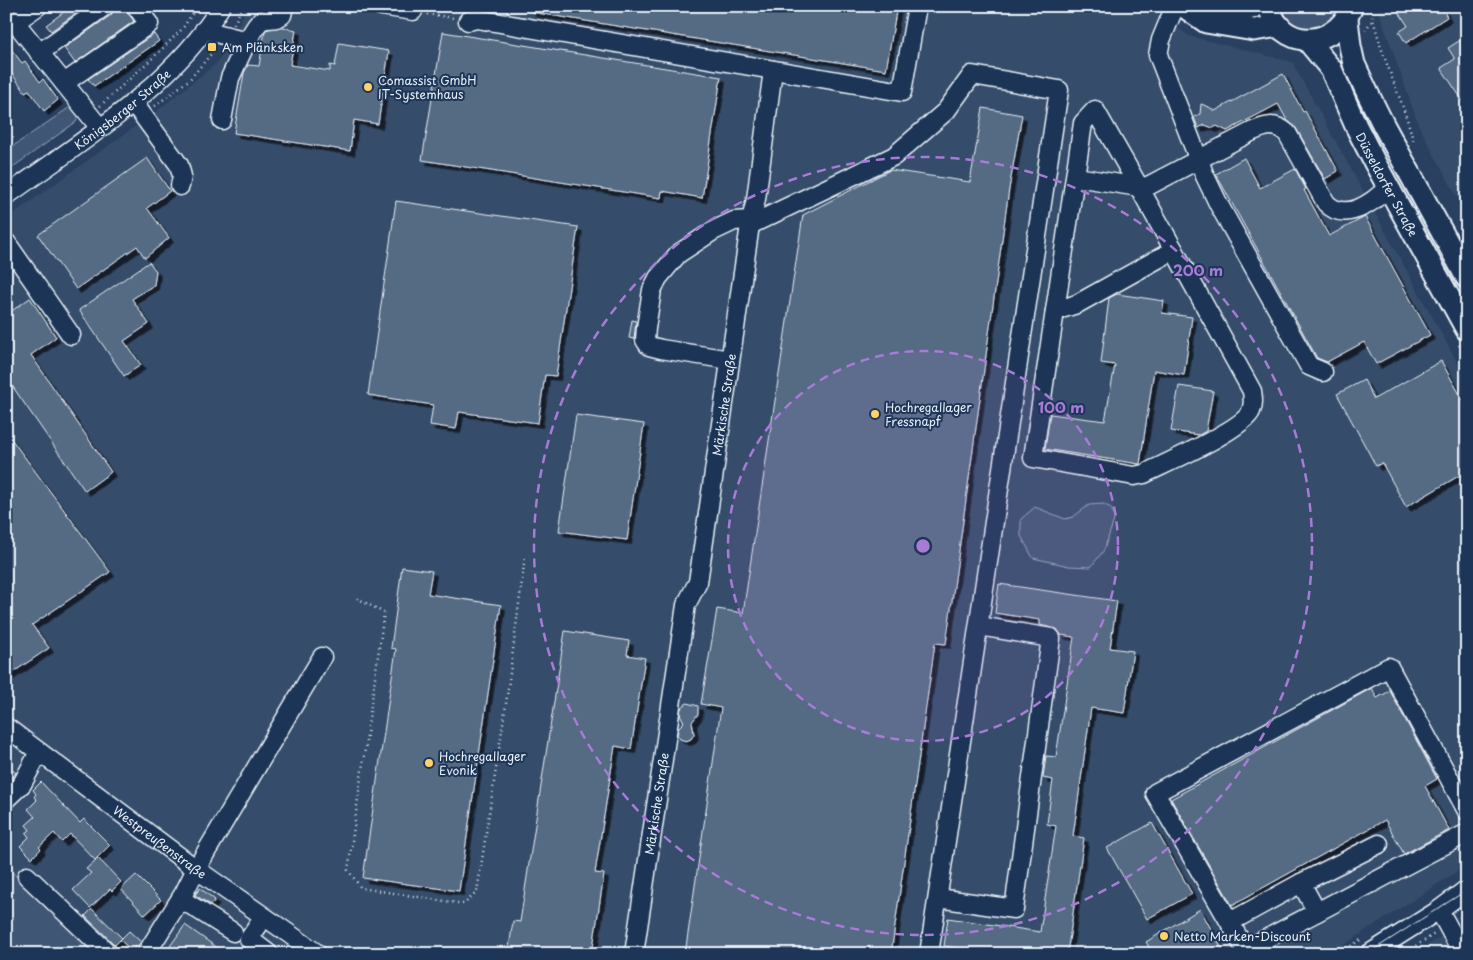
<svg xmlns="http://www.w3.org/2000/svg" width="1473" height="960" font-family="'Playpen Sans',sans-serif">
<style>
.built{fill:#364d6b}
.green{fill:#415774;stroke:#94a4b6}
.building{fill:#556a83;stroke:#e8f1f8;filter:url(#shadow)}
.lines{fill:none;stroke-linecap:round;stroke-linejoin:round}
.minor-casing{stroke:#e8f1f8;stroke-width:21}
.major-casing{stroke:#e8f1f8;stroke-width:25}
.path{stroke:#e8f1f8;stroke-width:2.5;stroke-dasharray:1 4;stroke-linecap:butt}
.minor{stroke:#1d3557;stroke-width:18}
.major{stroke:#1d3557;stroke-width:21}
.tram{stroke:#e8f1f8;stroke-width:1}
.ring{fill:none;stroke:#a77bd6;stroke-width:2.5;stroke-dasharray:9 6}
.poi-dot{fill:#ffd166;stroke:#1d3557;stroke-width:2}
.labels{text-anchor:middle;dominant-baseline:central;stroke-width:4;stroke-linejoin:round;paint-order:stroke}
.poi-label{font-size:12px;fill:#e8f1f8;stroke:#1d3557;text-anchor:start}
.street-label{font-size:12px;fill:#e8f1f8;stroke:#1d3557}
.centre{fill:#a77bd6;stroke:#1d3557;stroke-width:2.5}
.ring-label{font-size:15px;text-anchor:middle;font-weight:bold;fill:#a77bd6;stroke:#1d3557;stroke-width:4;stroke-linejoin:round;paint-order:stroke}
</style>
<defs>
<filter id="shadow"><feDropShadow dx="4.5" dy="4.5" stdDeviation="0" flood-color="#0009"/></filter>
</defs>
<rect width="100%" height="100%" fill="#294061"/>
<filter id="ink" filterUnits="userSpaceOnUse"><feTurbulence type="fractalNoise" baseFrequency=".02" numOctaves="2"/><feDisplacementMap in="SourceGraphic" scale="10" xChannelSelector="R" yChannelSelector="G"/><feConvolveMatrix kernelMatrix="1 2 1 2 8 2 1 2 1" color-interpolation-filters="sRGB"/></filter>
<g filter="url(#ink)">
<path class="built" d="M248 6H1147L1189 36 1292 62 1467 380V865L1330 954H160L144 943 137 954H97L6 866V219L157 111 218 62Z
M1377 6H1467V215L1419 126Z
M1467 920V954H1414Z"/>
<path class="green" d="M1278 6H1341L1333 21 1305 32 1286 22Z
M73 105C77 111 80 115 76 122L6 172V151Z
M1103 504 1111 508 1115 517 1104 550 1091 567 1069 566 1033 558 1021 536V519L1035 507 1065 519 1073 517 1089 505Z
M6 866 97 954H6Z"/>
<path class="building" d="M72 6H86L51 31 46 25Z
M115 6H126L127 12 134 21 75 63 64 48 111 15Z
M531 6H897L886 70 531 12Z
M1395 6H1441L1447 17 1406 43 1399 32 1408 26Z
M282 27 296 30 290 65 330 71V65L335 66 339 43 389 51 378 124 354 120 350 151 234 133 244 73 248 65 259 66 265 31 268 29Z
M443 32 721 77 702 198 662 191 661 198 422 160Z
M154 34 159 41 94 86 88 79Z
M1467 36V107L1441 68 1455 59 1448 48Z
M6 42 22 63 25 61 40 82 43 79 58 100 44 111 29 90 25 92 10 71 6 74Z
M1283 74 1303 112 1305 111 1338 171 1325 179 1296 128 1287 120 1278 104 1227 131 1217 126 1213 128 1205 125 1198 128 1194 117 1200 114 1201 104 1209 107 1215 111Z
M983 108 1022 115 1009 189 946 644 935 643 891 954H685L721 708 701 704 713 634 717 609 743 613 803 215 890 170 970 182Z
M147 158 170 191 147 208 169 238 145 258 137 246 76 289 38 235Z
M1244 158 1260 188 1295 169 1306 189 1304 190 1329 236 1365 217 1430 335 1376 364 1364 342 1327 362 1317 358 1216 174Z
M396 201 578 227 556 376 545 375 538 423 459 412 456 429 430 425 433 405 368 395Z
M149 262 156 271 154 285 132 299 149 324 124 341 141 365 124 376 79 310Z
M1117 294 1164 301 1162 313 1192 317 1184 375 1154 370 1140 464H1139L1045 449 1050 414 1105 421 1115 365 1101 363 1109 298Z
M30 298 56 337 31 355 111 472 85 491 6 377V315Z
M632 320 636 321 634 339 629 338Z
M1441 361 1467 407V471L1406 507 1382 463 1376 466 1337 394 1364 380 1374 399Z
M1179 386 1213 391 1206 431 1199 435 1171 431Z
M576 415 644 424 627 540 559 531Z
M6 432 110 572 32 625 49 648 6 677Z
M402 567 432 571 428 594 501 605 459 891 363 878 396 649 391 648Z
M999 584 1117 601 1110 648 1133 651 1124 713 1091 708 1073 836 1084 838 1067 954H999L944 946 948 918 1040 932 1056 826 1047 824 1053 780 1043 778 1046 756 1056 757 1074 637 1061 635 1057 629 1040 625V620L995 613Z
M565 631 629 641 627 655 645 658 631 749 615 746 595 873 604 874 592 954H508L513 921 520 922Z
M1372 688 1377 698 1390 691 1437 779 1425 786 1449 830 1404 854 1385 820 1232 905 1171 799Z
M687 703 698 706V714L692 722 694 734 691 739 686 741 680 739 677 735 679 727 684 722 680 714 681 708Z
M6 763 16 773 6 784Z
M41 782 80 823 84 819 110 845 95 860 70 834 62 842 54 833 39 847 41 849 32 858 20 846 29 837 26 833 30 830 26 825 35 817 28 809 37 800 34 797 36 794 33 790Z
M1152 823 1192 894 1147 919 1107 848Z
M98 858 121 882 112 891 110 889 90 908 73 890 91 873 86 869Z
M136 875 161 900 145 915 121 889Z
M200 888 215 900 211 905 195 895Z
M92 909 122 938 115 945 85 916Z
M1200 909 1225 954H1153L1146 942Z
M185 925 226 954H174L168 949Z
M129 931 141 942 132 951 120 940Z"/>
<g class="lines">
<defs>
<g id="minor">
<path d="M381 6 413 11"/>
<path d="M1175 6 1161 40 1158 55 1205 176 1219 205 1309 366 1323 372"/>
<path d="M6 17 15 22 100 128"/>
<path d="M468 21 477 19 902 92 917 6"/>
<path d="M15 22 38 6"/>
<path d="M204 30 247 41C252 34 257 20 266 19 273 18 276 20 282 15L284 6"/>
<path d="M39 53 105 6"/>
<path d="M64 83 149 24 136 6"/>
<path d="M133 102 179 165 182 176 180 186"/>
<path d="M1095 110 1139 187 1252 391C1253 398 1254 404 1251 411 1244 429 1164 464 1144 474L1134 476 1033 458 1083 123Z"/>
<path d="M222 120 230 78 247 41"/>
<path d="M1076 177 1139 187 1148 186 1251 132C1265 126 1274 122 1287 133L1326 203C1345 223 1373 203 1388 187"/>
<path id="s1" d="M6 196C79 143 174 85 221 6"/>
<path d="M750 225 894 156 946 111 972 75 1059 90 929 954"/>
<path d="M6 242 71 335"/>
<path d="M1055 311 1077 304 1174 250"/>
<path d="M730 360 661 349 649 346 645 340 646 328 652 290 658 278 678 254 713 231 734 221 751 220"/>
<path id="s2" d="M6 727 196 869 318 954"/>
<path d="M6 799 22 784 39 752"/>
<path d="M27 876 109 954"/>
<path d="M1301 883 1379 844"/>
<path d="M938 898 1014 909 1051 638 979 626"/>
<path d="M181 899 233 932"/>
<path d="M1439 910 1463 954"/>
<path d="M264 917 249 939 269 954"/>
<path d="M1230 922 1301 883 1317 912"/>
<path d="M1245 950 1467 833"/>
<path d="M146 954 184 893 196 869 322 657"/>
<path id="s3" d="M634 954 686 605 698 582 750 225 756 199 773 70"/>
<path d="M1248 954 1155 793 1389 667 1467 811"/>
<path d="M1369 954 1439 910 1467 889"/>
</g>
<g id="major">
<path d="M1183 6 1206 22 1254 30 1279 26"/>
<path d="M1269 6C1279 50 1333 49 1350 11"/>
<path d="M1199 9C1218 11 1239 15 1256 6"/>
<path d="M1347 19 1350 46 1354 64 1368 94 1384 126 1467 278"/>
<path id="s4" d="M1307 40 1331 69 1356 126 1375 163 1467 330"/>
</g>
</defs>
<use href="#minor" class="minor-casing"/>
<use href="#major" class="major-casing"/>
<path class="path" d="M1371 6C1372 19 1377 32 1380 44 1391 78 1406 110 1414 144
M427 14 454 18
M234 24 243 6
M1365 30 1372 21
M100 106 158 53 183 28 192 14V6
M155 106 190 79 216 48
M6 129 15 140
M1459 345 1467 359
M357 598 384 613 348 870 361 888 464 904 477 892 506 704 525 557
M1459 918 1467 913
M1338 954 1362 939
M1403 954 1436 933"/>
<use href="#minor" class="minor"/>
<use href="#major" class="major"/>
<path class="tram" d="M1367 954 1467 890"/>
</g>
</g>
<circle cx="923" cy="546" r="195" fill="#a77bd6" fill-opacity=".12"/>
<g class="ring">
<circle cx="923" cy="546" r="195"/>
<circle cx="923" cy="546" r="389"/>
</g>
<g class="poi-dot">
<rect x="207" y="42" width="10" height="10" rx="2.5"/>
<circle cx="368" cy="87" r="5"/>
<circle cx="875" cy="414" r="5"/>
<circle cx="429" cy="763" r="5"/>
<circle cx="1164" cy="936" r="5"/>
</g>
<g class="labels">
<g class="poi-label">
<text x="222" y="47">Am Plänksken</text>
<text x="378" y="80">Comassist GmbH<tspan x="378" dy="14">IT-Systemhaus</tspan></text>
<text x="885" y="407">Hochregallager<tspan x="885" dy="14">Fressnapf</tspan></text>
<text x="439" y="756">Hochregallager<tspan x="439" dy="14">Evonik</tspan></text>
<text x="1174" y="936">Netto Marken-Discount</text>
</g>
<g class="street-label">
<text stroke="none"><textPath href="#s1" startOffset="145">Königsberger Straße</textPath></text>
<text stroke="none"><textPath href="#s4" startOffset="166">Düsseldorfer Straße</textPath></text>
<text stroke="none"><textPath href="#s3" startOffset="558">Märkische Straße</textPath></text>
<text stroke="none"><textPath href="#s3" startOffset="152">Märkische Straße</textPath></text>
<text stroke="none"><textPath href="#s2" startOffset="192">Westpreußenstraße</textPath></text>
</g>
</g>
<circle cx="923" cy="546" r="8" class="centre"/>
<g class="ring-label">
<text x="1198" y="276">200 m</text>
<text x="1061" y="413">100 m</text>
</g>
<rect width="1473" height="960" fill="none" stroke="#1d3557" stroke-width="25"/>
<rect x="12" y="12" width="1448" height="935" fill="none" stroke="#e8f1f8" stroke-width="2" filter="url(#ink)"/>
</svg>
